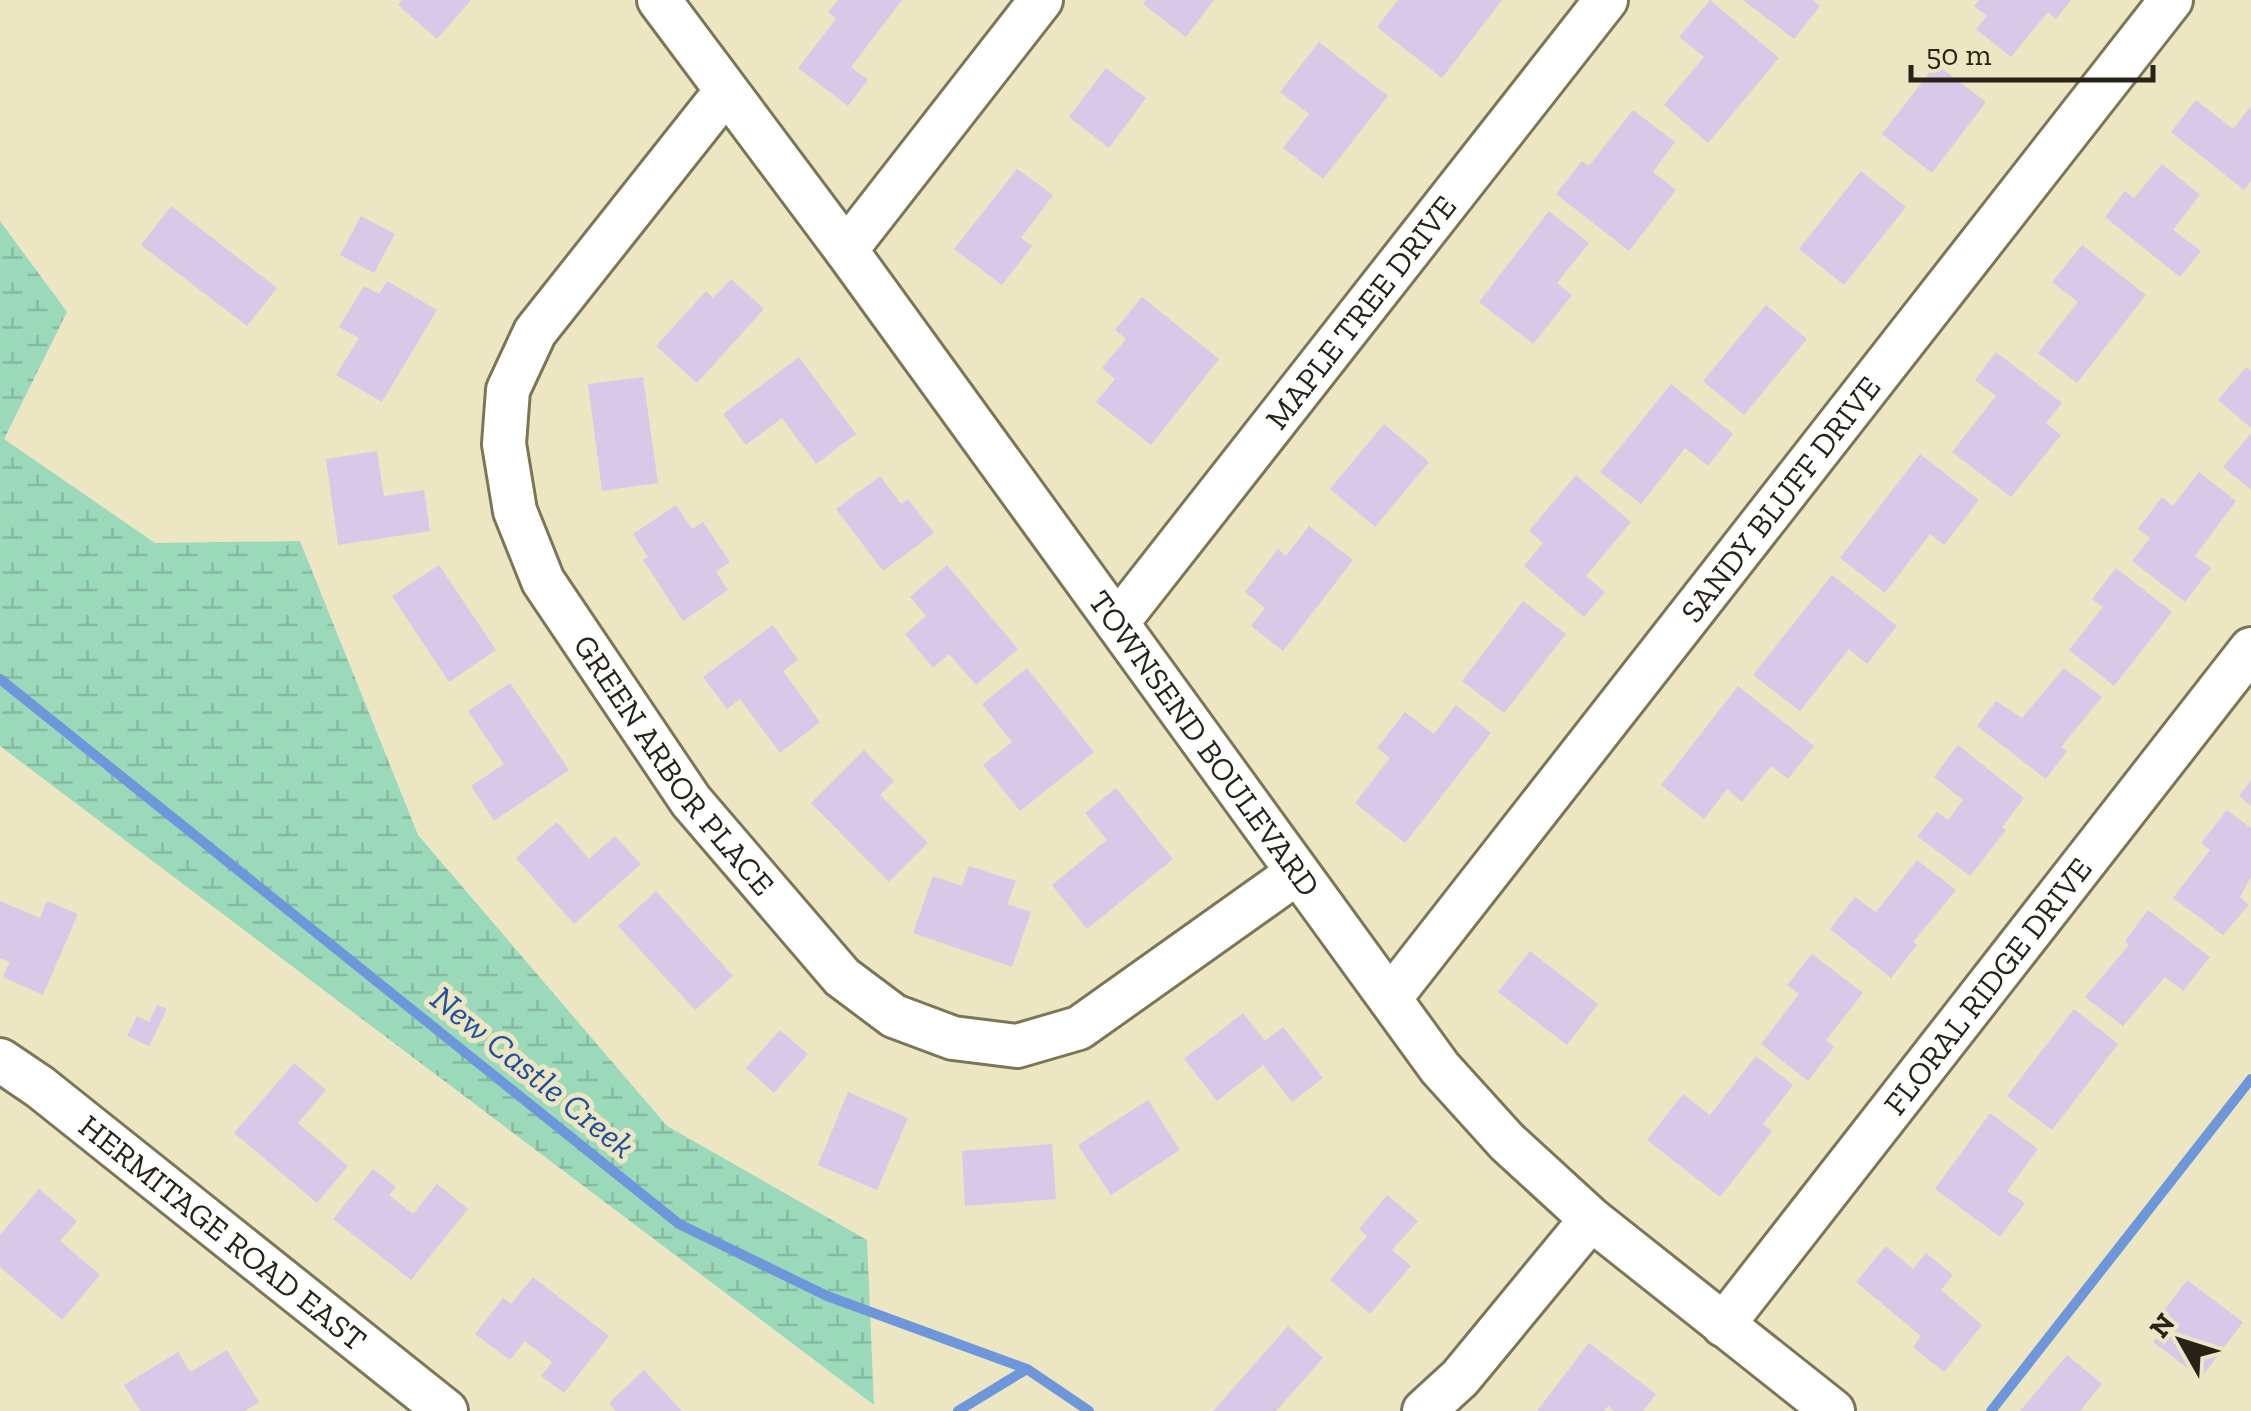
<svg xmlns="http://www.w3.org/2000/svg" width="2251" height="1411" font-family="'Zilla Slab',serif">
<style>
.wetland{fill:url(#wetland-marsh)}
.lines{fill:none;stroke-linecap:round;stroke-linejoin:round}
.stream{stroke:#6e97db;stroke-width:10}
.building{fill:#d9c9e8}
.minor-casing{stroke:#7c7656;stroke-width:48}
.minor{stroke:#fff;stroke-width:42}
.labels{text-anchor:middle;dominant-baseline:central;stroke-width:10;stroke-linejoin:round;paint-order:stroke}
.street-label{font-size:32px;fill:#272417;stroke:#ece6c3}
.water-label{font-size:35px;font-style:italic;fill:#1f4f9f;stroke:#ece6c3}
</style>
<defs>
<pattern id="wetland-marsh" width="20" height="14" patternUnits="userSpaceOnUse" patternTransform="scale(2.5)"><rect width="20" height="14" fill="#9bd9bb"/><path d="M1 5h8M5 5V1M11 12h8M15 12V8" fill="none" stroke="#86baa0"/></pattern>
</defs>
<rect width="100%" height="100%" fill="#ece6c3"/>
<path class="wetland" d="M0 221 67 312 4 439 155 543 300 541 418 835 667 1126 867 1240 874 1405 0 746Z"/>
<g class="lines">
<path class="stream" d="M0 679 679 1224 827 1296 1027 1369 1089 1411
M958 1411 1027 1369
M1991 1411 2251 1079"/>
</g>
<path class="building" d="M402 0H471L437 39 398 5Z
M838 0H902L851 67 868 80 848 106 798 68 836 19 828 12Z
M1146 0H1214L1186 37 1143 4Z
M1398 0H1502L1442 78 1377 27Z
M1710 0 1779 58 1708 143 1664 105 1704 57 1679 37Z
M1743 0H1813L1820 6 1794 39Z
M1979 0H2071L2056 19 2048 12 2011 57 1976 29 1987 16 1974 6Z
M1319 42 1388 96 1323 179 1283 148 1309 114 1280 92Z
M1936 64 1986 102 1932 173 1882 134Z
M1106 68 1146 98 1109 148 1069 117Z
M2196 100 2233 129 2251 106V181L2244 190 2171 132Z
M1633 110 1675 142 1653 172 1676 190 1629 251 1556 194 1582 161 1589 166Z
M2162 164 2200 195 2173 230 2201 251 2180 277 2105 217 2125 191 2134 198Z
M1017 169 1053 195 1021 238 1032 246 1002 285 954 249Z
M1861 171 1906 207 1844 285 1799 249Z
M171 206 277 288 247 326 141 245Z
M1549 211 1589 243 1557 283 1572 295 1533 344 1479 302Z
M361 216 395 234 374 273 340 255Z
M2082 245 2146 295 2077 383 2038 353 2078 302 2052 282Z
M731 279 764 309 697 383 656 346 706 291 713 298Z
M387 281 437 310 382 402 336 375 359 338 339 327 364 286 379 294Z
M1142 297 1219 359 1151 445 1096 402 1115 379 1102 368 1126 339 1115 330Z
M1766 305 1807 339 1744 415 1703 381Z
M1996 352 2062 403 2046 423 2061 435 2011 497 1952 452 1996 396 1975 380Z
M799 357 856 434 816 464 782 418 746 445 723 414Z
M2246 367 2251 371V428L2218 400Z
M643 377 658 483 602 491 588 384Z
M1671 384 1733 434 1708 466 1685 448 1641 504 1600 472Z
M1384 424 1429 462 1375 527 1330 489Z
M2251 433V490L2223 467Z
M377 451 384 496 424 490 430 531 338 545 326 459Z
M1920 454 1979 500 1944 545 1930 534 1885 593 1840 558Z
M2199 472 2236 501 2195 556 2211 568 2185 602 2132 561 2150 538 2138 529 2162 497 2173 506Z
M1576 475 1631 522 1586 576 1605 592 1584 617 1524 566 1543 543 1529 531Z
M880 476 901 504 908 499 934 533 883 571 836 509Z
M676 505 692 529 703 522 730 562 716 572 728 590 683 621 643 560 648 557 633 534Z
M1309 526 1353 560 1283 651 1251 626 1265 608 1245 592 1278 549 1286 556Z
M439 565 496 650 449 682 392 596Z
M947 565 1018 649 976 685 949 654 933 668 905 634 926 616 910 597Z
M2116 568 2172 612 2114 686 2069 650 2103 607 2092 599Z
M1832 575 1897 626 1867 664 1849 649 1800 711 1753 675Z
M1523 601 1566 634 1504 713 1462 681Z
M773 625 798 660 783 671 820 722 780 753 740 699 727 709 703 677Z
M1027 668 1094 752 1020 811 983 765 1012 742 982 704Z
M2064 668 2102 697 2061 747 2067 751 2046 779 1977 726 1996 701 2022 718Z
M510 683 569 770 494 821 471 786 504 764 468 711Z
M1738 686 1814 746 1788 779 1771 766 1742 802 1727 789 1704 819 1661 785Z
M1456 705 1491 733 1405 843 1355 803 1390 758 1377 748 1405 712 1434 734Z
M1958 745 2024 798 2002 827 2006 830 1970 876 1917 836 1937 812 1948 820 1963 800 1934 777Z
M864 750 894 781 880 795 928 843 889 882 811 803Z
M2251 780V806L2239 796Z
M1116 788 1173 859 1087 929 1052 885 1107 840 1085 813Z
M2227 810 2251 828V877L2240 897 2249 905 2223 935 2173 898 2210 850 2201 843Z
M557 822 589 859 615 836 641 864 574 924 516 858Z
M1917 860 1956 890 1913 942 1917 945 1891 978 1830 929 1855 897 1876 912Z
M969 866 1016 881 1007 904 1031 912 1012 967 913 933 933 876 962 886Z
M656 891 733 976 695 1010 618 926Z
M0 901 40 918 47 901 78 914 43 995 3 977 10 962 0 958Z
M2148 910 2210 957 2183 991 2165 977 2123 1026 2085 997 2129 945 2125 941Z
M1530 951 1598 1004 1567 1045 1498 992Z
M1812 954 1863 993 1826 1040 1834 1047 1808 1081 1761 1044 1799 994 1787 985Z
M157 1005 167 1009 149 1046 127 1036 137 1016 149 1022Z
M2074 1009 2118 1044 2052 1130 2007 1096Z
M1243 1013 1265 1041 1283 1027 1323 1078 1292 1102 1263 1065 1217 1101 1184 1059Z
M780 1030 808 1054 774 1093 746 1068Z
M1756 1056 1793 1085 1763 1124 1772 1131 1720 1197 1647 1140 1683 1094 1710 1115Z
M294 1063 326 1090 298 1123 348 1166 317 1203 234 1133Z
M848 1092 908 1118 877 1190 818 1165Z
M1148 1100 1180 1150 1111 1195 1078 1145Z
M1990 1113 2038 1149 2007 1191 2025 1203 2000 1237 1935 1189Z
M1052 1144 1056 1199 965 1206 962 1151Z
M373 1169 396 1187 389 1195 413 1214 437 1184 468 1209 411 1280 333 1219Z
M39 1189 77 1221 60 1241 100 1275 62 1320 0 1267V1235Z
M1387 1195 1418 1221 1392 1250 1411 1266 1370 1314 1330 1280 1367 1236 1359 1229Z
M1886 1246 1913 1269 1926 1253 1953 1275 1941 1290 1982 1325 1944 1372 1913 1347 1921 1336 1856 1282Z
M533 1277 609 1336 564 1393 541 1376 552 1362 525 1341 510 1360 475 1334 503 1298 511 1304Z
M2187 1280 2243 1322 2201 1378 2153 1342 2170 1319 2162 1313Z
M1288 1326 1323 1358 1276 1411H1213Z
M1589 1343 1656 1394 1643 1411H1614L1608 1406 1604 1411H1537Z
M227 1350 259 1402 245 1411H140L124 1385 178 1352 190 1372Z
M2067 1355 2102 1384 2080 1411H2020Z
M644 1370 682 1411H616L609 1403Z"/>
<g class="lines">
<defs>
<g id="minor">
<path id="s1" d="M659 0 846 250 1440 1068 1507 1142 1591 1219 1833 1411"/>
<path id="s2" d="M726 91 535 332 508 390 504 444 515 511 543 581 691 801 842 977 894 1016 953 1038 1017 1046 1079 1028 1297 873"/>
<path d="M846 250 1041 0"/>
<path id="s3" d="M1117 623 1606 0"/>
<path id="s4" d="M1391 997 2171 0"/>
<path id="s5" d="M0 1060 40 1087 446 1411"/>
<path id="s6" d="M1723 1325 2251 649"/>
<path d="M1424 1411 1460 1378 1591 1219"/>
</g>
</defs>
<use href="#minor" class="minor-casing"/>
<use href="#minor" class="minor"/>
</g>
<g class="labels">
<g class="street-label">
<text stroke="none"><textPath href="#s3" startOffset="395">MAPLE TREE DRIVE</textPath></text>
<text stroke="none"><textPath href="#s4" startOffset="632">SANDY BLUFF DRIVE</textPath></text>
<text stroke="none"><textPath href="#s1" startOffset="922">TOWNSEND BOULEVARD</textPath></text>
<text stroke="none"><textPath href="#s2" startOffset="795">GREEN ARBOR PLACE</textPath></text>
<text stroke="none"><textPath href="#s6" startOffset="430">FLORAL RIDGE DRIVE</textPath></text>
<text stroke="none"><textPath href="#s5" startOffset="282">HERMITAGE ROAD EAST</textPath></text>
</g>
<g class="water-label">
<text transform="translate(533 1072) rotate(39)">New Castle Creek</text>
</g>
</g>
<g transform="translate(2181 1341) rotate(309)" stroke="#ece6c3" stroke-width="8" paint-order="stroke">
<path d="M0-8L18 38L0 25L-18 38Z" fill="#272417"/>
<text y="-15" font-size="28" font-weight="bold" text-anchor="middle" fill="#272417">N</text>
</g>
<path d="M1911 65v15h242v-15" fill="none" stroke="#272417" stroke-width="5"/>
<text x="1926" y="65" font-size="30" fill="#272417" stroke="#ece6c3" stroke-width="8" paint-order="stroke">50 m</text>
</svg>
